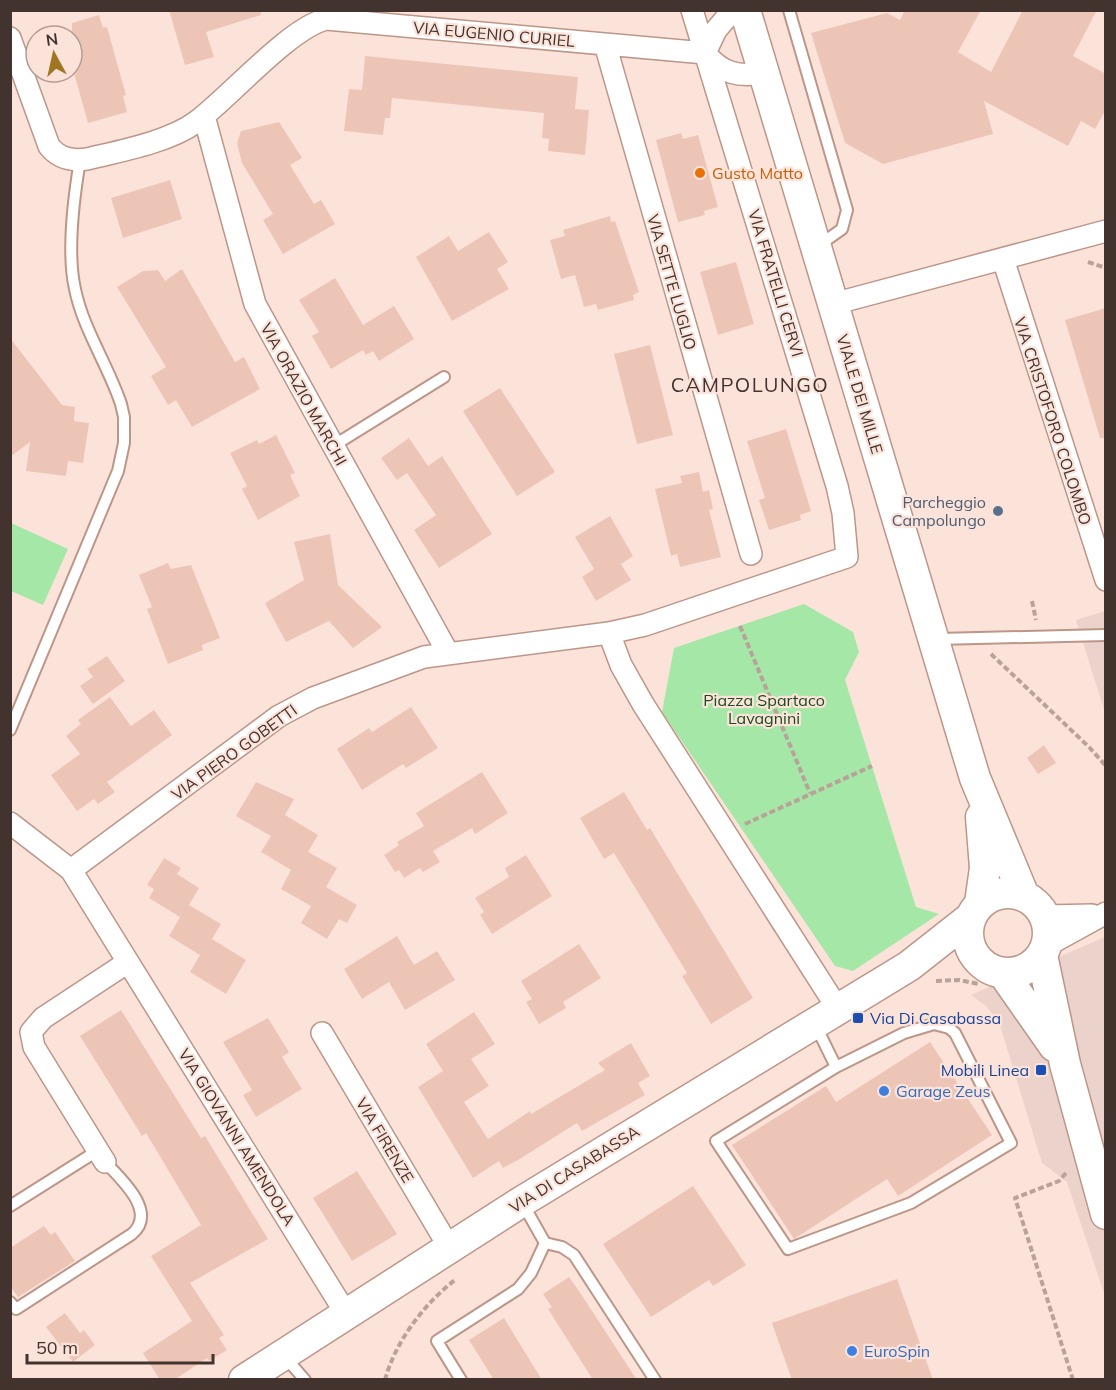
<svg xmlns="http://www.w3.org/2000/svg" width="1116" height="1390" font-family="Mulish,sans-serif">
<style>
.industrial{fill:#ebd2ca}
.green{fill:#a5e7a6}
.building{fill:#edc5b7}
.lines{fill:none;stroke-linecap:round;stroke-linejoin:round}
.lane-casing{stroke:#bc9688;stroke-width:14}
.street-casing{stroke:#bc9688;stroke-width:24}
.secondary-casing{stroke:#bc9688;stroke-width:33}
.path{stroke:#b8a29a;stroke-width:4;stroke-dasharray:6 3;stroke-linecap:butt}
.lane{stroke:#fff;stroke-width:10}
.street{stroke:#fff;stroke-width:21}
.secondary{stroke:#fff;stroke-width:30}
.food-dot{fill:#e8710a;stroke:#fce3da;stroke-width:2}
.service-dot{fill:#5c6f8a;stroke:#fce3da;stroke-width:2}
.transit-dot{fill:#1a4fb4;stroke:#fce3da;stroke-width:2}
.shop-dot{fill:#3f7fe0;stroke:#fce3da;stroke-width:2}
.labels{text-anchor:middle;stroke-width:4.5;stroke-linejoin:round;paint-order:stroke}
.street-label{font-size:16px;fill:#43332e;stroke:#fce3da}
.food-label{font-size:16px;fill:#c56008;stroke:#fce3da;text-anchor:start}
.service-label{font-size:16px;fill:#4e5e75;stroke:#fce3da;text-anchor:end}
.park-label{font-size:16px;fill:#184b1d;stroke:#fce3da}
.transit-label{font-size:16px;fill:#164399;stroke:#fce3da;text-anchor:start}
.shop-label{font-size:16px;fill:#366cbe;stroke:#fce3da;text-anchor:start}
.quarter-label{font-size:20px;letter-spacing:1.5px;fill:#43332e;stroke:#fce3da}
</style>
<rect width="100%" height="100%" fill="#fce3da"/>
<path class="industrial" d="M1105,611V713L1076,620Z
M1105,937V1296L1067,1182L1042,1163L999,1022L987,1007L971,995Z"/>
<path class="green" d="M11,523L68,549L43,605L11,591Z
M804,604L853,632L859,652L845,680L916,907L939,914L853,971L835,966L662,712L674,648Z"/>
<path class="building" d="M169,10H260L261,15L206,32L214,57L185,65Z
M905,10H981L958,52L991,72L1023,10H1097L1073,56L1106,74V109L1095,129L1081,121L1068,146L984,101L993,134L883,164L845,143L811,33L887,13L900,20Z
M99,15L103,28L107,27L126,95L123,96L127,112L88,123L72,66V23Z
M365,56L578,77L575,109L589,110L585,155L548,151L549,139L542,138L544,113L392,98L390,118H385L383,135L344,131L349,89L362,90Z
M279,122L302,158L290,165L314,204L321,200L335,224L283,254L263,220L273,214L242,163L237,143L241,131Z
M681,133L683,139L698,135L718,207L704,211L705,215L678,222L656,140Z
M170,180L182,219L123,238L111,198Z
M610,216L611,222L615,221L639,292L633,295L634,300L598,310L596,304L584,307L575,275L561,279L550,240L565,236L563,230Z
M489,232L508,262L497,269L509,289L452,321L416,257L449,236L458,251Z
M736,262L754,324L718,335L700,272Z
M182,269L235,362L244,357L260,389L192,427L176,400L168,405L151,376L166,367L117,287L143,271L158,270L165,281Z
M335,278L363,325L394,306L414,339L379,361L373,351L366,355L363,350L331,369L312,336L319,332L299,300Z
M1106,308V438H1100L1065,320Z
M10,338L62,405L75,407L74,421L89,423L83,463L68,461L66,476L26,471L30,442L10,457Z
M650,345L673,435L637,444L614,354Z
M500,388L555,472L517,496L463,411Z
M786,429L811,511L800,515L801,520L769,530L759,500L765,498L747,441Z
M276,435L295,473L290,475L300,496L258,520L242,489L247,486L230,453L257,440L259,444Z
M409,438L428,466L442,456L492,534L439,568L414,530L436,515L407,473L397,480L381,458Z
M699,472L703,492L709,490L713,509L709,510L721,557L680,567L677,554L671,556L655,489L682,483L680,476Z
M610,516L633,556L621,564L631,580L596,601L582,577L594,569L575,537Z
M330,534L338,585L382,627L353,648L329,621L286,642L265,603L304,580L294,542Z
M168,563L171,569L191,565L220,638L202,645L203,650L168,664L147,609L152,607L139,575Z
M107,656L125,681L93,704L80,686L93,677L87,669Z
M110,697L131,726L154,710L172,735L107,782L115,792L98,804L94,799L77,811L51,775L80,754L66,736L81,724L78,720Z
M411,707L438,748L406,768L403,764L362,790L337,749L369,728L372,732Z
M1044,745L1056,763L1038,774L1027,758Z
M482,772L508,813L475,834L472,828L433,851L440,862L423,872L420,868L404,878L399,870L395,872L384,855L399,845L397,842L424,826L416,813Z
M256,782L294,799L285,815L318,835L308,852L337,868L326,887L357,905L347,923L339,919L327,939L301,923L311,906L281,889L291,870L261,852L271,836L236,816Z
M624,792L647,830L650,828L753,998L711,1024L682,976L687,973L614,853L604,859L580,818Z
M526,855L552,896L492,934L480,915L484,912L475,898L509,877L505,868Z
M164,858L181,868L177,874L199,888L189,905L221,924L212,939L246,960L226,994L190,972L200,955L169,936L180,917L149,898L154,889L147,885Z
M397,936L414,965L437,951L455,980L405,1010L389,982L362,999L344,969Z
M579,944L601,978L563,1002L566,1008L539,1024L526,1002L532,999L521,981Z
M121,1010L201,1138L205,1136L268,1239L190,1283L224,1335L219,1338L227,1350L209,1361L207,1358L174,1380H160L143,1353L192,1321L151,1256L201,1225L146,1133L142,1136L80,1036Z
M474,1012L495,1044L471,1059L489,1086L464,1102L488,1139L530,1111L531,1114L605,1070L598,1063L631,1043L650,1076L638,1083L645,1095L582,1131L577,1123L518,1160L503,1168L499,1161L473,1178L418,1087L443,1071L426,1044Z
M268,1018L289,1052L282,1057L302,1089L256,1117L243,1095L252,1090L223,1042Z
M930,1042L992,1135L898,1196L887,1179L794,1239L732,1145L826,1086L836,1102Z
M357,1171L397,1234L352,1261L313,1198Z
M693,1186L746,1265L713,1286L709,1280L651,1317L603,1244Z
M44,1226L51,1235L55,1232L75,1261L18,1297L10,1286V1248Z
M569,1277L581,1294L637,1380H593L548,1309L552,1307L543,1294Z
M897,1279L933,1380H792L772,1323Z
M65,1313L80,1333L84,1330L95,1345L73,1362L46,1327Z
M504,1318L542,1380H494L469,1340Z"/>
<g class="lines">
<defs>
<path id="lane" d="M789,10L847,210L842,229L818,246
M333,446L444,377
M937,639L1106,635
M10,730L118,471L124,443V417L121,404C108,365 83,329 75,289C67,254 74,196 80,160
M815,1024L836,1067
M934,1024L949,1028L955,1033L1011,1143L911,1203L788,1249L716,1141L836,1067L904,1033Z
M523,1204L545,1243
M10,1206L97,1151
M545,1243L562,1247L574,1255L655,1380
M10,1302L16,1309L132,1234C158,1212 121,1179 105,1162
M285,1357L305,1380
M461,1380L437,1341L518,1289L531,1273L545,1243"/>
<path id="street" d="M10,38L49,146C59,159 72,161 87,159C120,151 169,142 196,122C230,97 288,29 326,19L705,53C722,74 739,77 763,73
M605,44L751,554
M705,53L716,30L733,10
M204,116L255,304L448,653
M1003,259L1106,580
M833,304L1106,231
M609,633L621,665L643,704L838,1009
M10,823L71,870L345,1312
M71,870L279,716L313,698L424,657L609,633L645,625L847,557L843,513L837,486L692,10
M1045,916L1092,915
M1046,946L1106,913
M322,1033L449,1247
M105,1162L34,1047L31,1032L43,1018L128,962"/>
<path id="secondary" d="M745,10L975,778L1024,896
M968 933a40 40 0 1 1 80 0a40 40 0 1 1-80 0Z
M980,903L985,868L981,817
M1042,955L1065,1064L1106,1214
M1003,973L1054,1046
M244,1380L521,1202L909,966L970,918"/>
</defs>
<use href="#lane" class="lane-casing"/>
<use href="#street" class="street-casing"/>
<use href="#secondary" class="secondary-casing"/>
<path class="path" d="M1088,262L1106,268
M1032,601L1036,620
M740,626L810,793
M991,654L1089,747L1106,766
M745,824L872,766
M936,981L959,980L979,984
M1066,1173L1059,1181L1015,1198L1073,1380
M385,1380C395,1342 424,1304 455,1280"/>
<use href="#lane" class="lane"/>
<use href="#street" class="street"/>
<use href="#secondary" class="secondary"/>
</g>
<circle class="food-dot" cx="700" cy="173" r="6"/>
<circle class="service-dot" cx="998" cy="511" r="6"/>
<g class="transit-dot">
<rect x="852" y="1012" width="12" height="12" rx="3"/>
<rect x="1035" y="1064" width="12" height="12" rx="3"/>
</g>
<g class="shop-dot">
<circle cx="884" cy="1091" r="6"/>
<circle cx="852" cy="1351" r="6"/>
</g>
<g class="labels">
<g class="street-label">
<text transform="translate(494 34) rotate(5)" y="6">VIA EUGENIO CURIEL</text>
<text transform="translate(672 282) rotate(74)" y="6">VIA SETTE LUGLIO</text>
<text transform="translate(776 283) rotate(73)" y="6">VIA FRATELLI CERVI</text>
<text transform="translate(304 394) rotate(61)" y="6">VIA ORAZIO MARCHI</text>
<text transform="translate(860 394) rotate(73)" y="6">VIALE DEI MILLE</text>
<text transform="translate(1053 421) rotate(72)" y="6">VIA CRISTOFORO COLOMBO</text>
<text transform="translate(234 752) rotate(-36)" y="6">VIA PIERO GOBETTI</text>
<text transform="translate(237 1137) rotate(58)" y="6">VIA GIOVANNI AMENDOLA</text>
<text transform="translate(385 1140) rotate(59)" y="6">VIA FIRENZE</text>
<text transform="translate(574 1169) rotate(-32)" y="6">VIA DI CASABASSA</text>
</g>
<g class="food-label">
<text x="712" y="179">Gusto Matto</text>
</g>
<g class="service-label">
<text x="986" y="508">Parcheggio<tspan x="986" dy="18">Campolungo</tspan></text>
</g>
<g class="park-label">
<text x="764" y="706">Piazza Spartaco<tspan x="764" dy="18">Lavagnini</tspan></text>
</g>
<g class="transit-label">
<text x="870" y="1024">Via Di Casabassa</text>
<text x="1029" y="1076" text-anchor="end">Mobili Linea</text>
</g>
<g class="shop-label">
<text x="896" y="1097">Garage Zeus</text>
<text x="864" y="1357">EuroSpin</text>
</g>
<g class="quarter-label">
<text x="750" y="392">CAMPOLUNGO</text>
</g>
</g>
<rect width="1116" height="1390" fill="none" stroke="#43332e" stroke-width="24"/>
<g transform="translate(54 54) rotate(352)"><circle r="28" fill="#fce3da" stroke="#b29d95" stroke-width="1.5"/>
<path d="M0-4.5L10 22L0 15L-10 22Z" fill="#9e7624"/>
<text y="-9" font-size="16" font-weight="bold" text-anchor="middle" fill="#43332e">N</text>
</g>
<path d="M27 1354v9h186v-9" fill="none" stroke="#43332e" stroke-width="3"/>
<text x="36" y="1354" font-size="18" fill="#43332e" stroke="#fce3da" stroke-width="4.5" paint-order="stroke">50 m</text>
</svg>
